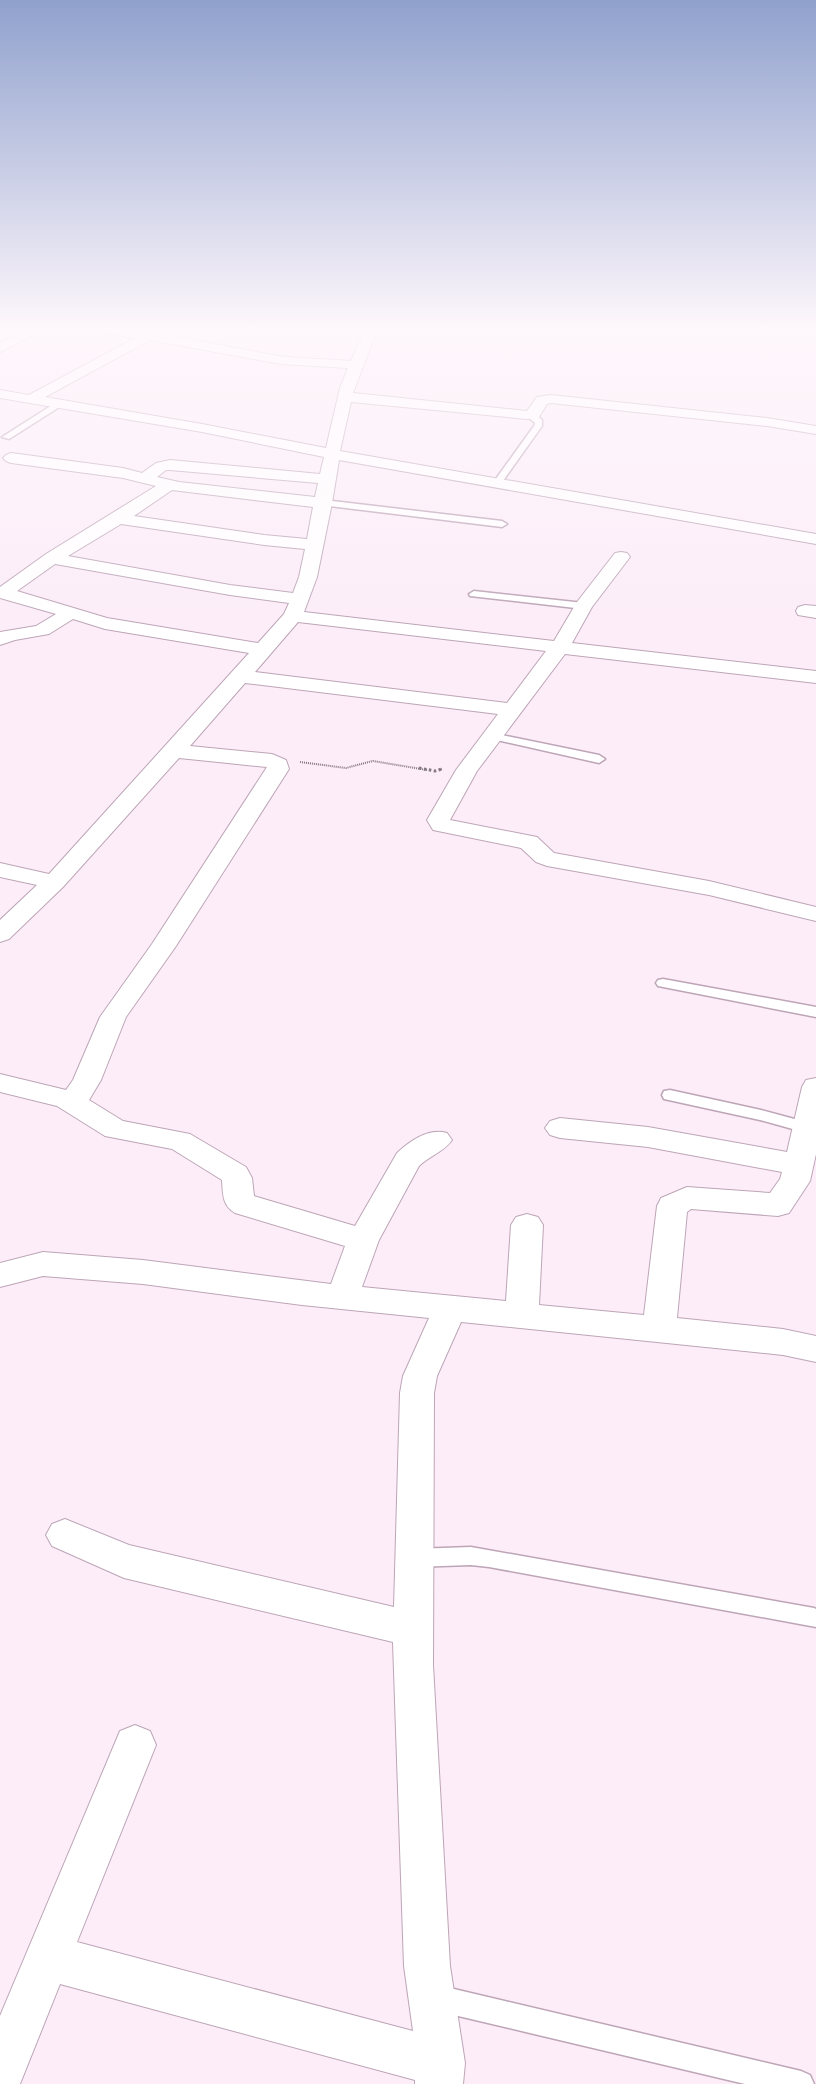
<svg xmlns="http://www.w3.org/2000/svg" width="816" height="2084" font-family="Lato,sans-serif">
<style>
.lines{fill:none;stroke-linecap:round;stroke-linejoin:round}
.service-casing{stroke:#bda5b7;stroke-width:3}
.minor-casing{stroke:#bda5b7;stroke-width:2}
.path-far1{stroke:#847881;stroke-width:2;stroke-dasharray:1 1;stroke-linecap:butt}
.path{stroke:#847881;stroke-width:3;stroke-dasharray:2.5 2.5;stroke-linecap:butt}
.service{fill:#fff;fill-rule:evenodd}
.minor{fill:#fff;fill-rule:evenodd}
</style>
<rect width="100%" height="100%" fill="#fcedf8"/>
<g class="lines">
<defs>
<path id="service" d="M57,402L64,404L9,439L2,437Z
M528,413H534L542,420V426L500,485H494L493,483L534,426L535,423L528,417Z
M324,500L502,521L507,524L502,527L321,505L320,503Z
M474,591L584,603L589,606L584,609L470,596L469,594Z
M492,733L599,755L605,759L599,763L488,738L486,736Z
M663,979L816,1007V1017L658,986L656,983L658,980Z
M670,1090L761,1110L813,1124L815,1128L813,1132L807,1133L760,1120L664,1099L662,1095L664,1091Z
M471,1547L814,1608L816,1609V1627L489,1567L471,1565L414,1567L407,1564L404,1558L407,1552L414,1549Z
M437,1985L801,2071L810,2075L814,2084H745L437,2011L428,2007L424,1998L428,1989Z"/>
<path id="minor" d="M32,327H49L0,352V343Z
M83,327C149,327 214,345 279,356C303,359 328,359 351,361L366,327H378L353,393L527,411L537,397L551,395L767,418L816,426V434L767,426L551,403L547,404L539,417L527,419L351,402L340,451L816,534V544L339,460L332,503L317,577L304,612L554,641L577,602L615,553L621,552L627,553L630,557L592,607L572,643L816,671V683L565,654L477,771L450,820L537,837L554,853L709,881L816,907V921L709,895L547,866L536,862L521,848L433,830L427,820L456,770L498,714L245,683L190,746L272,754L286,760L289,769L176,946L126,1017L101,1080L89,1100L123,1121L190,1134L246,1167L252,1178L254,1196L257,1197L355,1226L397,1153C411,1140 429,1128 447,1133L452,1140C444,1152 429,1156 419,1166L379,1240L362,1287L506,1301L511,1225L516,1217L527,1214L538,1217L543,1225L539,1305L644,1315L657,1206L661,1198L687,1187L770,1193L780,1179L782,1172L648,1147L560,1138L550,1135L545,1128L550,1121L560,1118L648,1127L787,1152L802,1087L806,1080L816,1078V1154L810,1181L789,1213L778,1216L691,1209L687,1212L677,1318L783,1329L816,1336V1362L783,1355L461,1322L437,1376L434,1393L433,1665L450,1966L465,2063L463,2084H415V2080L60,1984L20,2084H0V2016L120,1731L135,1725L150,1731L156,1745L77,1942L413,2031L404,1966L393,1642L124,1578L52,1546L46,1535L52,1524L65,1519L129,1545L394,1607L400,1393L403,1376L429,1318L302,1305L143,1284L43,1276L0,1287V1263L43,1252L143,1260L331,1284L345,1246L235,1213C222,1205 223,1194 222,1180L172,1149L105,1136L57,1106L0,1092V1074L66,1090L73,1080L100,1017L152,944L267,767L179,758L63,887L9,939L0,942V920L37,885L0,877V863L49,874L249,653L105,629L73,619L49,634L15,640L0,645V632L36,626L56,614L0,598V587L46,554L156,486L123,478L11,463L6,461L3,458L6,455L11,453L123,468L142,473L156,463L170,460L320,474L324,457L202,432L0,398V390L29,395L135,338L89,331ZM150,340L281,364L348,368L340,388L326,448L202,424L45,397ZM166,470H170L318,483L315,497L179,482L157,477ZM172,490L313,507L307,539L264,535L134,516ZM121,524L264,545L305,549L299,577L293,593L230,585L68,556ZM55,564L230,595L289,603L284,614L258,643L107,618L17,591ZM298,622L546,651L507,703L255,672Z
M805,605L816,606V618L798,615L796,611L798,607Z"/>
</defs>
<use href="#service" class="service-casing"/>
<use href="#minor" class="minor-casing"/>
<path class="path-far1" d="M300,762L346,768L373,761L427,770
M439,770L442,769"/>
<path class="path" d="M419,768L435,771L442,769"/>
<use href="#service" class="service"/>
<use href="#minor" class="minor"/>
</g>
<linearGradient id="sky" x2="0" y2="1"><stop stop-color="#90a1cd"/><stop offset="0.53" stop-color="#fef7fc"/><stop offset="1" stop-color="#fef7fc" stop-opacity="0"/></linearGradient>
<rect width="816" height="619" fill="url(#sky)"/>
</svg>
